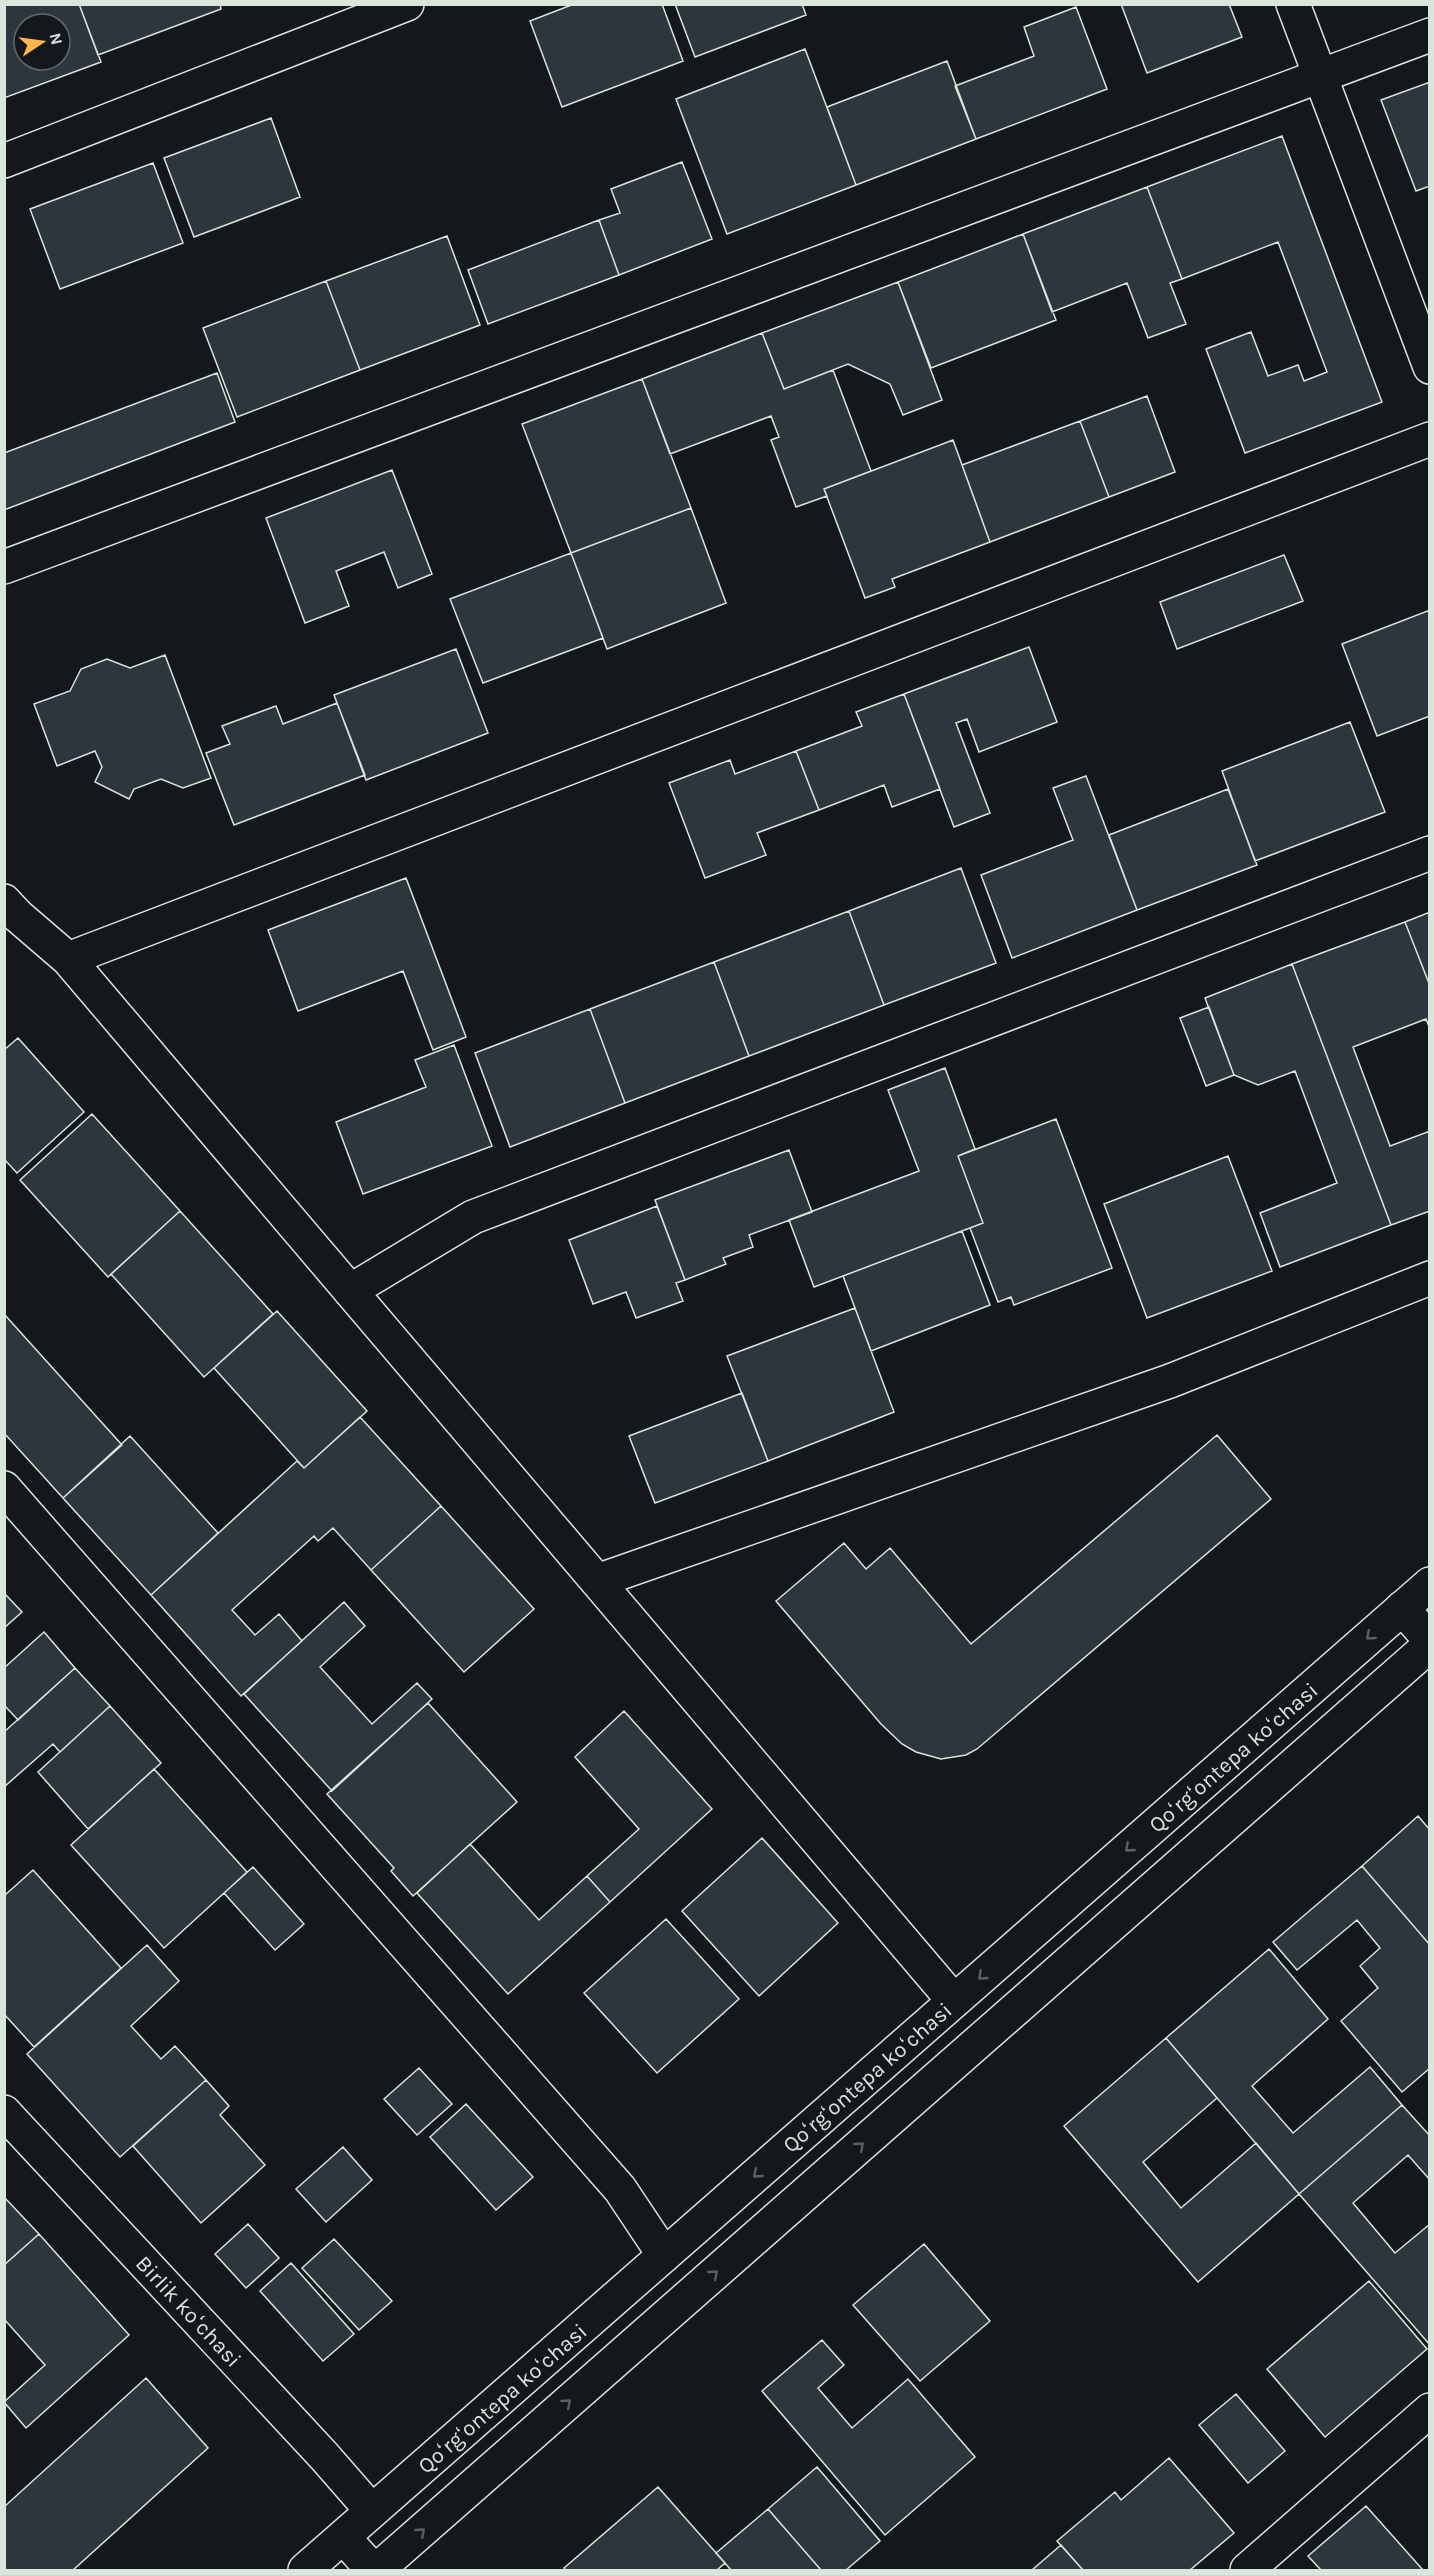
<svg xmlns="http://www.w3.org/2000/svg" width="1434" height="2575" font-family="Karla,sans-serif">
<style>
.building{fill:#2c363c;stroke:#d8e6dc;stroke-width:1.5;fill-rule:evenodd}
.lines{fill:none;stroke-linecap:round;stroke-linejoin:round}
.minor-casing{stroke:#d8e6dc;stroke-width:36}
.major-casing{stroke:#d8e6dc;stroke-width:36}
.minor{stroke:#14181c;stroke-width:33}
.major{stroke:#14181c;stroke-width:33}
.oneway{stroke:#59605f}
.labels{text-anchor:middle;stroke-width:4.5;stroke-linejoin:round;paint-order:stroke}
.street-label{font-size:22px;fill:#d8e6dc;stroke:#14181c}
</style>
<rect width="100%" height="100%" fill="#14181c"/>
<path class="building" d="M4,4H79L101,62L4,98ZM24,24H60V60H24Z
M79,4H220L221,9L98,55Z
M574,4H662L683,61L562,107L530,21Z
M675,4H802L806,15L695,57Z
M1121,4H1229L1242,37L1147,73Z
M1076,7L1107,89L976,139L955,86L1034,56L1024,27Z
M805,49L856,185L727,234L676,99Z
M947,61L976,139L856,185L827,107Z
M1430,82V186L1416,191L1381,100Z
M271,118L300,197L194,237L164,158Z
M1282,136L1382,402L1245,453L1206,349L1251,332L1268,376L1298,365L1304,381L1327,372L1278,242L1182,279L1147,187Z
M682,162L712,239L619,275L599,220L620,213L611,189Z
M153,163L183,243L60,289L30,209Z
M1147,187L1182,279L1170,283L1186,324L1148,338L1127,283L1052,312L1023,234Z
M599,220L619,275L488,324L468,270Z
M1023,234L1056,320L931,368L898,282Z
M447,236L480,325L360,370L326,281Z
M326,281L360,370L237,417L203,328Z
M898,282L942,400L903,415L890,384L848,364L784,389L762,333Z
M762,333L784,389L833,370L871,471L824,489L827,496L796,507L771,440L779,437L771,416L670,454L642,379Z
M217,373L235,422L4,510V453Z
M642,379L691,508L571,553L522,424Z
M1147,396L1175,472L1109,497L1080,421Z
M1080,421L1109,497L990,542L962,465Z
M953,440L990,542L892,579L895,587L865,598L824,489Z
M392,470L432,574L398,588L384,552L336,571L349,606L305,623L266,518Z
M691,508L726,603L607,649L571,553Z
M571,553L603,638L483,683L450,599Z
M1284,555L1303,601L1177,649L1160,602Z
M1430,610V716L1377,736L1342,644Z
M1029,647L1057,722L979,752L967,719L956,723L990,813L954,827L904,694Z
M456,649L488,733L366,780L334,695Z
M165,655L211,778L183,788L161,779L134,789L129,799L95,782L102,767L95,751L57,766L34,704L70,691L81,669L107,659L130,668Z
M904,694L940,789L892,807L884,785L819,810L796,751L862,726L856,712Z
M337,703L365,775L234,825L206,753L230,744L222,726L276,706L283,724Z
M1350,722L1385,812L1255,861L1222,771Z
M796,751L819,810L757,833L766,855L705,878L669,783L730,760L735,774Z
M1086,776L1137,910L1012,958L981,875L1073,840L1053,788Z
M1228,789L1257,865L1137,910L1109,835Z
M961,868L996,963L884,1005L849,911Z
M406,878L466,1037L433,1050L403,971L298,1011L268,930Z
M849,911L884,1005L749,1056L714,962Z
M1430,912V986L1405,922Z
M1405,922L1430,986V1029L1426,1019L1353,1047L1390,1146L1430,1131V1211L1391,1225L1292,964Z
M714,962L749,1056L625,1103L590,1009Z
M1292,964L1391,1225L1280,1267L1260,1213L1337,1183L1295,1071L1258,1085L1234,1075L1205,998Z
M1209,1007L1234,1075L1206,1086L1180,1018Z
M590,1009L625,1103L510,1147L475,1053Z
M18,1038L84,1112L17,1173L4,1159V1050Z
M454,1045L492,1146L363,1194L336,1122L426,1087L415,1060Z
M945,1068L975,1149L958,1156L983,1223L814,1287L789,1220L919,1171L888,1090Z
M92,1114L180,1211L108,1277L20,1180Z
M1056,1119L1112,1268L1014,1305L1011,1297L998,1302L970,1228L983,1223L958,1156Z
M789,1150L812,1212L749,1235L753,1247L723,1258L726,1264L685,1280L655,1200Z
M1228,1156L1272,1271L1147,1318L1104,1204Z
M657,1206L685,1280L676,1283L683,1301L636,1318L626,1292L593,1304L569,1240Z
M180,1211L273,1314L204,1377L111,1274Z
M962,1231L990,1305L871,1351L843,1276Z
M855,1308L894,1412L768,1461L727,1356Z
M277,1311L367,1411L304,1468L214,1368Z
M4,1314L122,1445L63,1498L4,1433Z
M742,1393L768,1461L655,1503L629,1436Z
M360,1417L441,1506L371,1570L333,1528L318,1541L314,1536L232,1610L255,1635L279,1614L302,1641L241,1696L151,1595L297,1461L304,1468Z
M1217,1435L1271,1499L977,1749L966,1755L941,1759L916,1752L902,1744L881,1724L776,1601L844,1543L866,1569L890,1548L971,1644Z
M130,1436L218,1533L151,1595L63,1498Z
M441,1506L534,1609L464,1672L371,1570Z
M4,1593L22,1612L4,1628Z
M344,1602L365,1626L320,1667L372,1724L417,1683L432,1699L332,1791L244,1694Z
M44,1632L75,1668L18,1720L4,1705V1668Z
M75,1668L110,1706L60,1752L53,1744L4,1787V1732Z
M428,1703L517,1802L413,1896L391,1871L394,1868L327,1794Z
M110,1706L161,1763L88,1829L38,1772Z
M624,1711L712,1809L610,1902L587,1876L639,1829L575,1757Z
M154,1769L247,1872L164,1948L71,1845Z
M1418,1816L1430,1830V1945L1362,1866Z
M762,1838L838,1923L759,1996L682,1911Z
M470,1844L539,1920L587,1876L610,1902L508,1994L417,1893Z
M1362,1866L1430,1945V2068L1402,2092L1341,2021L1378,1988L1360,1966L1380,1948L1357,1920L1297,1970L1273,1942Z
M253,1867L304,1924L275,1950L224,1893Z
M33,1870L121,1968L34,2047L4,2014V1896Z
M666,1919L739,1999L657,2073L584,1993Z
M147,1945L179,1981L131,2026L161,2059L175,2046L206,2080L120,2157L27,2054Z
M1269,1949L1328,2019L1252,2086L1293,2133L1370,2067L1402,2105L1299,2194L1166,2038Z
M1166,2038L1217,2098L1143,2162L1181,2208L1256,2143L1299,2194L1198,2282L1064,2126Z
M419,2068L452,2104L417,2135L384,2099Z
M206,2080L229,2106L220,2115L265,2165L201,2223L133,2146Z
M466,2104L533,2177L496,2210L430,2137Z
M1402,2105L1430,2136V2180L1408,2155L1353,2203L1395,2253L1430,2224V2345L1299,2194Z
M343,2147L372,2180L326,2222L296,2189Z
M4,2197L39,2234L4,2265Z
M248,2224L279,2258L246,2288L215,2254Z
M39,2234L129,2335L26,2428L4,2402L45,2365L4,2319V2265Z
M334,2239L392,2301L359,2330L302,2268Z
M924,2244L990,2321L920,2381L853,2305Z
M291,2263L354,2334L323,2361L260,2291Z
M1369,2281L1427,2349L1325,2437L1267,2369Z
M822,2340L844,2365L818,2388L852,2428L908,2379L975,2457L885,2535L762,2391Z
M146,2378L208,2448L73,2570H4V2507Z
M1236,2394L1285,2451L1248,2483L1199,2425Z
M1169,2458L1234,2533L1190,2570H1083L1057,2541L1115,2492L1121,2500Z
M817,2467L880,2541L846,2570H821L768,2509Z
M658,2487L725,2563L717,2570H566L564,2568Z
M1366,2506L1423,2570H1321L1308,2556Z
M768,2509L821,2570H731L716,2553Z
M1061,2545L1083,2570H1032Z"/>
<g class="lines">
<defs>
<path id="minor" d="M1293,4L1430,367
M4,161L407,4
M4,567L1430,35
M4,901L18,916L68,959L954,2001
M68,959L1430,439
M350,1291L473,1217L1430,853
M4,1488L620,2189L664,2255
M597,1581L1170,1381L1430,1278
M1402,1608L1430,1640
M4,2112L324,2456L372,2511
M343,2537L373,2570
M1247,2570L1430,2410"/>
<path id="major" d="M305,2570L1430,1584
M377,2570L1430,1645"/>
</defs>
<use href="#minor" class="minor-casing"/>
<use href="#major" class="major-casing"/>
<use href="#minor" class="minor"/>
<use href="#major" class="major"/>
</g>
<defs><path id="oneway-chevron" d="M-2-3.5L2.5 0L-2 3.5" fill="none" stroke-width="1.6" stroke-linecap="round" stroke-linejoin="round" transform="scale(1.5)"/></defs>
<g class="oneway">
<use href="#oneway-chevron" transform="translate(1370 1636) rotate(139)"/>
<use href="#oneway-chevron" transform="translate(1129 1848) rotate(139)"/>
<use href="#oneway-chevron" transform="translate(982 1976) rotate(139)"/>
<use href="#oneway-chevron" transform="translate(860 2146) rotate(-41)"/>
<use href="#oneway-chevron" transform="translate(757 2174) rotate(139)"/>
<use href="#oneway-chevron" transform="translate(714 2274) rotate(-41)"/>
<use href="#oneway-chevron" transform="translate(567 2403) rotate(-41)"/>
<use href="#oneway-chevron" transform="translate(421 2532) rotate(-41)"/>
</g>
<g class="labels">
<g class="street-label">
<text transform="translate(1233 1757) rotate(-41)" y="8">Qoʻrgʻontepa koʻchasi</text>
<text transform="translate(867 2077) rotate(-41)" y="8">Qoʻrgʻontepa koʻchasi</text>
<text transform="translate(189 2311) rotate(47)" y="8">Birlik koʻchasi</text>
<text transform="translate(502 2398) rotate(-41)" y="8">Qoʻrgʻontepa koʻchasi</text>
</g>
</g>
<rect width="1434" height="2575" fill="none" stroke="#d8e6dc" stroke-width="12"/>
<g transform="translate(42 42) rotate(77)"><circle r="28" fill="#14181c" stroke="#626a69" stroke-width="1.5"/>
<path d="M0-4.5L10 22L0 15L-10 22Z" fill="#ffb74d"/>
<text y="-9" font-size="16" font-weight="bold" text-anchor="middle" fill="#d8e6dc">N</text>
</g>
</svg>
